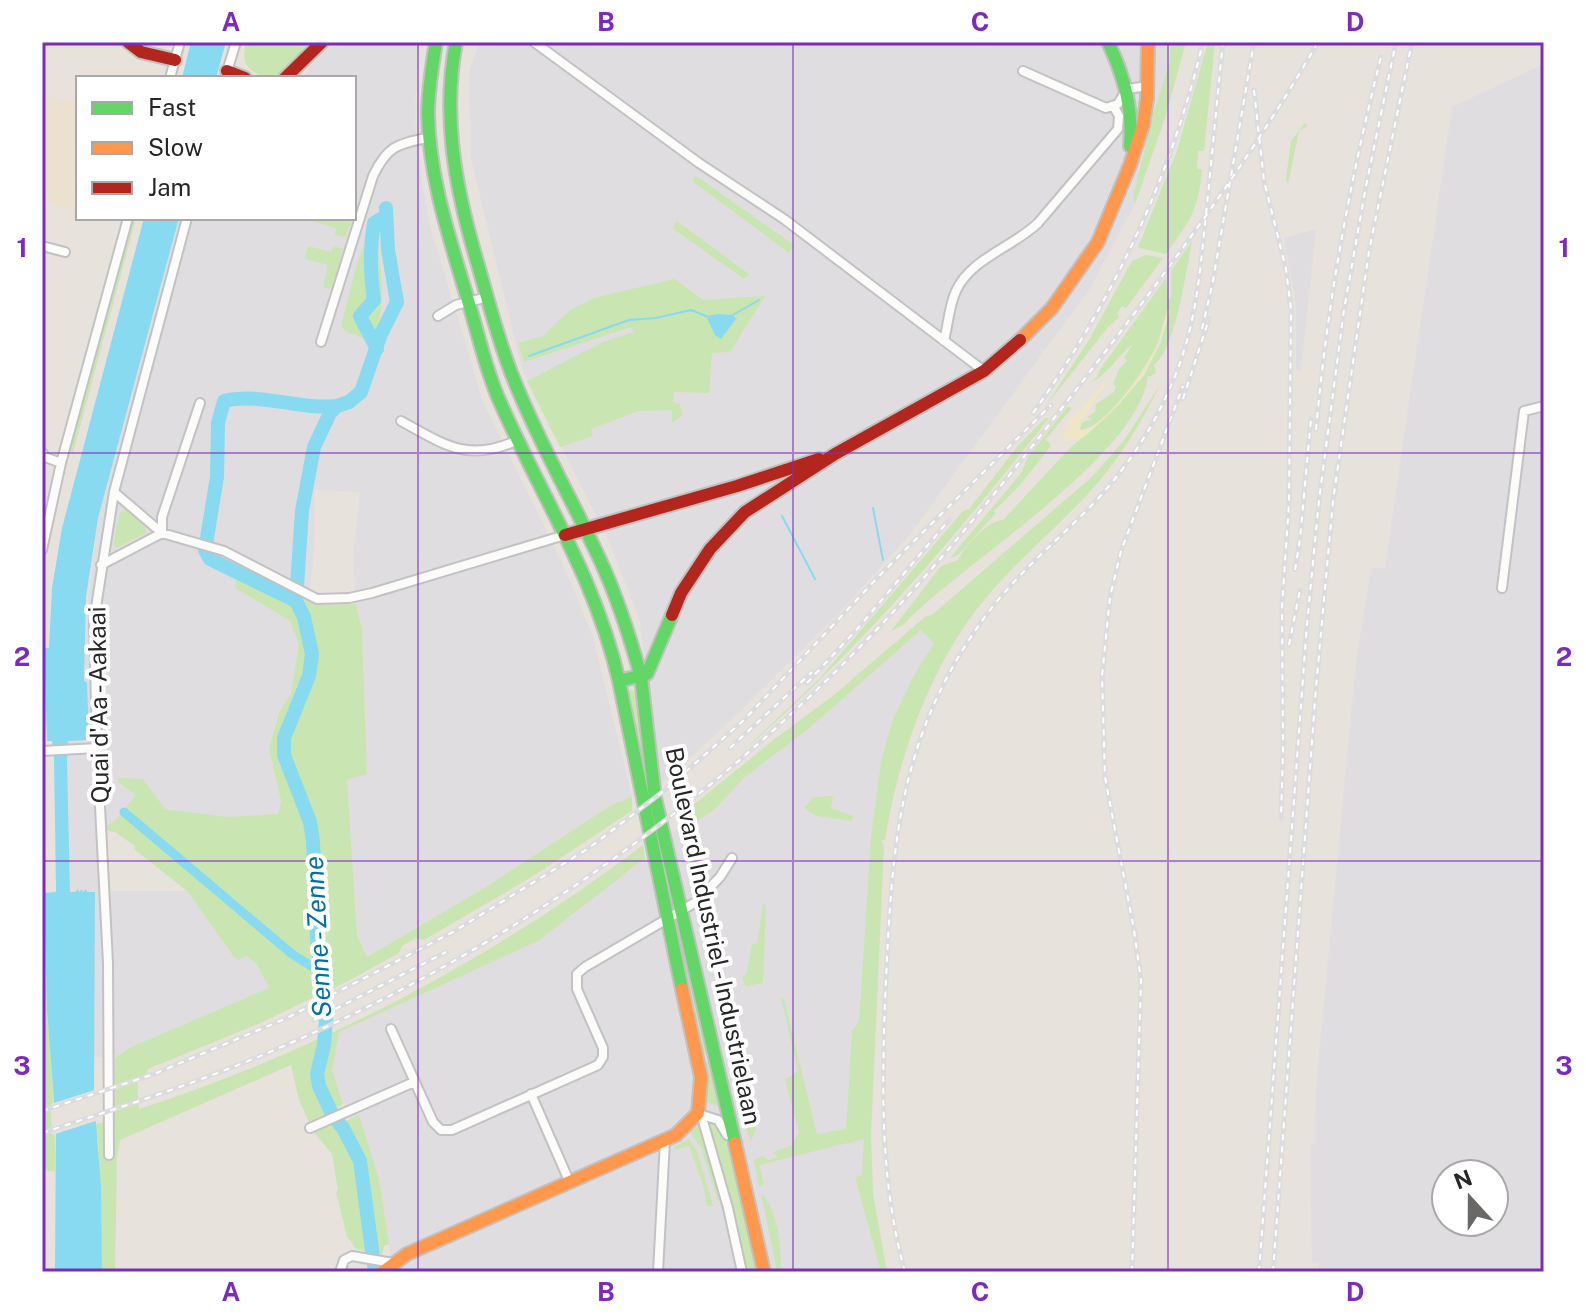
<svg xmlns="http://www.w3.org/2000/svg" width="1586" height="1314" font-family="'Public Sans',sans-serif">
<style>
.industrial{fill:#e0dde0;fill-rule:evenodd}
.education{fill:#ece0cf}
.green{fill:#c9e5b1}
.sand{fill:#efe5c7}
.water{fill:#88daf0}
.pier{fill:#e7e2dc}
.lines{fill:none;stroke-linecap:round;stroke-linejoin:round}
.stream{stroke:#88daf0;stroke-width:2}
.canal{stroke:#88daf0;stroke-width:9}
.river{stroke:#88daf0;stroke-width:14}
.street-casing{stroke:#c3c2c2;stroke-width:12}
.fast-casing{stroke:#c3c1bf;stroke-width:16}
.slow-casing{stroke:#c3c1bf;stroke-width:16}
.jam-casing{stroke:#c3c1bf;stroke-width:16}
.street{stroke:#fbfbfa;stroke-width:8}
.fast{stroke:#63d668;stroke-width:12}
.slow{stroke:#ff974d;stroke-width:12}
.jam{stroke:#b3261e;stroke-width:12}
.rail-casing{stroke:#dcdcde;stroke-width:5}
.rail{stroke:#fff;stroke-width:2;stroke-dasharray:6;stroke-linecap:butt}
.grid{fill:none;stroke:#7b2cbf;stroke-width:2;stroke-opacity:0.55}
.labels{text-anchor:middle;stroke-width:8;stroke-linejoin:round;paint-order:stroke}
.street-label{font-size:24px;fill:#272727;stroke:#fff}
.water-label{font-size:26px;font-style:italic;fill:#0171a1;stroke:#fff}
.neatline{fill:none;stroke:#7b2cbf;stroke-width:3}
.grid-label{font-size:26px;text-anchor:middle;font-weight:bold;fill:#7b2cbf}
</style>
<rect width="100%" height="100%" fill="#e7e2dc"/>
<path class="industrial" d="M331,42H420L421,45L415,104L416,145L429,222L483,402L567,573L593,637L632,797L613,804L486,887L367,957L357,936L347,780L367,773L362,630L356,604L353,557L360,492L315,490L314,554L308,601L271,580L299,644L291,695L278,712L269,749L281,801L278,815L228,817L164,809L143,779L118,782L136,795L113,823L106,824L109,891H187L234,957L247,956L256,965L270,988L129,1048L115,1058L94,1057L95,892H87L86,889L83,892L81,889L79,892L77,889L75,892H70L67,758L68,740H86L84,630L98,518L179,218H354V78H304L308,69Z
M479,42H1170V61L1153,110L1133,196L1135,204L1091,287L908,537L838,614L725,726L661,784L640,621L608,539L522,369L471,159L469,73Z
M1544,64V1272H1319V1264L1312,1263L1310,1144H1314L1317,1077L1356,662L1371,568H1385L1452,107ZM1446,1174H1494V1222H1446Z
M1316,229L1301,371H1296V303L1284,238Z
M922,630L934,643L914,675L893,719L881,761L871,837L859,1021L852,1031L846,1129L865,1139L862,1175L855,1177L881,1272H393L379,1179L358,1116L350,1119L333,1078V1055L339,1032L390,1007L630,871L677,829L682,831L714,810L745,777Z"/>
<path class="education" d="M42,94L78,104V211L42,201Z"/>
<path class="green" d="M246,42H307C302,56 285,73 270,78C249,73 240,64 246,42Z
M1170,42H1186L1165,118L1135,204L1133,196L1154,110L1170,61Z
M1208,42H1215L1204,151H1198L1197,168L1202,170C1198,212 1190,220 1166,254L1140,248L1138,247L1177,151Z
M1305,123L1307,126L1299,131L1288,184L1286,179L1291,141Z
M696,176L794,245L789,253L692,181Z
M316,218H353L345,237L335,235L336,228L314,222Z
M131,220L135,222L73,453L68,451Z
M677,221L749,274L744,279L672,228Z
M370,229L376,231C379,255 391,324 368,340L346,332L341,326L358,260Z
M1192,241C1186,270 1176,348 1154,365L1156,373L1148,377C1136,459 961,563 903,625L891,631L941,566L958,560C964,546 989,520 1003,520L1070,448L1107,416L1144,376L1161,342L1169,312C1163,320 1161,336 1156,347C1146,368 1105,430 1080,430L1081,423L1092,419L1087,417L1095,412L1096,404L1114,392L1116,386L1113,384L1119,369L1127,361L1124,358L1132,345C1118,355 1108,375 1090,383L1098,376L1099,371L1166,278L1168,299L1171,298V271Z
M308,246L331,252L334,246L343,249L332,289L323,287L328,265L305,259Z
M1146,255L1163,258L1126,308L1122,306L1117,313L1119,317L1108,327L1045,407L1089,340L1132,261Z
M675,279L703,300L765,296L730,352L712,353L709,393L674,392L673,402L680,404L682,416L672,423V410L638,411L591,429L593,436L560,447L527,381L603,342L634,332L631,327L524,362L518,343L543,336L570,310L597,297Z
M1160,385C1140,425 1117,463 1086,496C1051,533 1012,565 980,605C930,667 897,761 885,840H881L884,846L871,1135L873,1194L887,1272H881L855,1177L862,1175L864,1139L759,1165L764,1184L759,1187L754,1160L762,1156L768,1160L778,1157L773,1152L791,1146L799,1132L785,1080L798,1071L781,997L784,999L817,1134L846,1129L852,1031L859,1021L871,837L881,761L893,719L914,675L934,643L921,630L808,729L745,777L714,810L686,828L694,821L696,815L681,824L676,819L776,738L834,695L925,617L933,614L1093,476L1125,439Z
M1068,406L1072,408L1045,440L1049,442L1050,447L1019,486L994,511L995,514L958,555L950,558L1022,472L1027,458Z
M1045,418H1049C954,539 859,650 743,751L820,678L963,511L969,509L1017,447Z
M127,509L145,526L146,533L116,548L113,545L120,512Z
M238,565L271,580L308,601L320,605L356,604L362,630L367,774L347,780L357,936L367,957L486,887L613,804L632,797V811L530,878L424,940L416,938L402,946L399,953L352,979L258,1024L148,1069L146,1074L137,1078L139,1109C319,1051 492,959 643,845L645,858L538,941L339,1032L332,1070L343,1104L335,1109L344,1122L359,1115L379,1179L389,1244L384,1246L382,1255L356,1249L347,1236L336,1192L338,1190L332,1154L313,1131L299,1100L291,1065L120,1140L117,1156L115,1272H102L98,1139L95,1136V1124L115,1121V1058L129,1048L269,988L257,965L247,956L239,960L234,957L187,891L134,849L135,846L115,832L106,830V824L113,823L136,795L118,782V778L143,779L165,809L228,817L278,814L281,801L269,749L279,712L291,694L299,644L289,620L235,588Z
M630,690L635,691L674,899L672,901L669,900L627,692Z
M830,796H833L831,808L853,816L852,821L816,816L804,808L814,797Z
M42,893H44C47,932 45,971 48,1010C51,1064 56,1117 55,1171H42Z
M763,904L766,905L763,983L746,986L742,978L747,972L752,944L757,943Z
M681,926L710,1051L704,1055L700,1053L674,931Z
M709,1061L713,1063L724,1108L705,1102V1063Z
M741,1103L751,1111L756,1131L750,1142Z
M706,1122L721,1128L724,1133L759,1272H746L733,1205L715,1158Z
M700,1125L722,1200L718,1201L701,1148L690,1132Z
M689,1139L697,1151L713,1206H707L703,1185L689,1146L674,1150V1147Z
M761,1194C777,1205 781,1248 781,1267L777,1271Z"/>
<path class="sand" d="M1167,310H1170C1155,368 1133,393 1090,432L1081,439L1065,441L1062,435L1068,428L1069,418L1081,409L1106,380L1109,379C1101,396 1083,412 1080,430C1105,430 1150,363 1159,341C1162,331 1164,320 1167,310Z"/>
<path class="water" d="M191,42H226L216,78H182Z
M144,218H179L98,518L86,597L84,680L87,683L89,737L86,740L68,741L67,759L70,892H75L78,889L79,892L82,889L83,892L86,889L87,892H95L94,1098L101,1188L102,1272H55L56,1126L47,1008L44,893L56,892V886L54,759L52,741H47L44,648H49L52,588L62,528Z
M719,314L733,315L736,319L721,339L715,335L706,316Z"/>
<path class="pier" d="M98,1089L99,1120L52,1135L51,1104Z"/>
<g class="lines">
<path class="stream" d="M733,315L759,300
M529,356L629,320L656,318L691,310L706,316
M873,508L883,560
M782,516L815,579"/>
<path class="canal" d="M124,812L292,954L319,971"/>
<path class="river" d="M377,349L360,316L374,300C370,273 369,250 374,223L386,216
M296,601L210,559L205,550L217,477L218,423L224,401C259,392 299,410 337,406
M375,1272L360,1161L343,1128L333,1116L319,1086L317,1074L324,1045L326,1020L317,939L313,841L310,822L284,755V738L309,676L312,654L304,617L296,601L302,511L314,447L330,413L337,406L349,402L361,392L381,334L397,302L388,250L386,208"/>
<defs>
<path id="street" d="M534,42L699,163L784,219L984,371
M1023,71L1106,108L1118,104L1127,89L1148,86
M170,78L180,42
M225,78L236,42
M42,246L65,252
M438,316L456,305L488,297
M944,341C948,325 949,306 956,291C970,259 1013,247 1038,223L1118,129L1119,116L1114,107
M321,342L373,176C387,147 396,144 427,138
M401,421C445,445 468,463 518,440
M42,452L45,457L61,463
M114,492L162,533L224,551L317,599L349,598L372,593L565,535
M162,533V517L200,403
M42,550L61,463L128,218
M101,565L162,533
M1502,588L1524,411L1544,406
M42,751L97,748
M391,1029L433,1122L441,1130H452L598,1065L603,1057V1048L577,989V974L585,967L696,902L720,877L732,858
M531,1094L570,1183
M698,1113L703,1121L728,1208L742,1272
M699,1114L718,1120L727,1135
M310,1128L414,1082
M109,1155L108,963L97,748L94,620L114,492L187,218
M340,1272L344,1260L352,1256L393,1263
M658,1272L665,1141"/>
<path id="fast" d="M436,42C432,66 428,90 428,114C429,180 451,242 469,304C479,337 486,371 500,402C542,498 595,576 619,681L647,674L672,615
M456,42C442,116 455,186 476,258C488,299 498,341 514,380C539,443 573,501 601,562C618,599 630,637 641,677
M1108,42C1124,76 1133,108 1130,146
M641,677L655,798L735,1143
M619,681L682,989"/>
<path id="slow" d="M1020,340L1052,308L1098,242L1130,165L1143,125L1147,99L1148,42
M735,1143L764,1272
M383,1272L407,1254L676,1135L698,1113L701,1077L682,989"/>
<path id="jam" d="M128,42L141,52L175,60
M227,71L245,78
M285,78L322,42
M565,535L737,486L819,459
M672,615L681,593L710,549L745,512L835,454L984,371L1020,340"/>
</defs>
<use href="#street" class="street-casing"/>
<use href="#fast" class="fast-casing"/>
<use href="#slow" class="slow-casing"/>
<use href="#jam" class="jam-casing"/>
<use href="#street" class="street"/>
<use href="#fast" class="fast"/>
<use href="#slow" class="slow"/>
<use href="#jam" class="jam"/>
<defs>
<path id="rail" d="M1254,90L1264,181L1286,269L1291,310L1289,503L1282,607L1283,751L1281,818
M1202,329L1213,281L1254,42
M1183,399L1209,319
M1033,413C1113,301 1171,177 1203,42
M1316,430C1327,304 1350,180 1381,57
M1295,570L1300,539L1311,419
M1289,645L1300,590
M807,683L859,627L949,520
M730,748L812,672
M314,1020L446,952
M42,1111L154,1074L287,1018L453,932L589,848L665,790L744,720L882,573L1051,405
M42,1133C124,1106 207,1080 286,1045C490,956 676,829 834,673C923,586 1000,488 1076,390C1162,278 1248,164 1318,42
M905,1272C880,1182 882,1093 885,1001C892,850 895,736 990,610C1020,571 1058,540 1092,505C1126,469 1153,429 1172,383C1196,329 1200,272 1206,214C1212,157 1217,99 1223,42
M1132,1272L1141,980L1134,930L1105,777L1102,676L1110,597L1121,551L1183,386
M1259,1272L1307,624L1319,500L1344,310L1366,186L1396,42
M1273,1272L1316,687L1333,501L1369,251L1412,42"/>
</defs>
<use href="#rail" class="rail-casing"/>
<use href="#rail" class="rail"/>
</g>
<path class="grid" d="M418,42V1272M793,42V1272M1168,42V1272M42,453H1544M42,861H1544"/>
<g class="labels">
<g class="street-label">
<text transform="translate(99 705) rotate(-91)" y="8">Quai d'Aa - Aakaai</text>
<text transform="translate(713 936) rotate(78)" y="8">Boulevard Industriel - Industrielaan</text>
</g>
<g class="water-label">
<text transform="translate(318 937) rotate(-93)" y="9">Senne - Zenne</text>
</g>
</g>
<rect width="1586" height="1314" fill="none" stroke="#ffffff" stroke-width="88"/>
<rect x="76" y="76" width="280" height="144" fill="#ffffff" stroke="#a9a9a9" stroke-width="2"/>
<rect x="92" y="102" width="40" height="12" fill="#63d668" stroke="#a9a9a9" stroke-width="2"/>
<text x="148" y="116" font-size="24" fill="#272727">Fast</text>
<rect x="92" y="142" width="40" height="12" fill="#ff974d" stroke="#a9a9a9" stroke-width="2"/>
<text x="148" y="156" font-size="24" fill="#272727">Slow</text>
<rect x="92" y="182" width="40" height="12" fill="#b3261e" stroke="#a9a9a9" stroke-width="2"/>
<text x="148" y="196" font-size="24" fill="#272727">Jam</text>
<g transform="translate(1470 1198) rotate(339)"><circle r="38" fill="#ffffff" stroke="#a9a9a9" stroke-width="2"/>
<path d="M0-6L14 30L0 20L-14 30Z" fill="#6a6866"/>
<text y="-12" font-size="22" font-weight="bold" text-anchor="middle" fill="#272727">N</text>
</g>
<rect x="44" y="44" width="1498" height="1226" class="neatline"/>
<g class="grid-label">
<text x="231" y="31">A</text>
<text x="606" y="31">B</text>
<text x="980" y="31">C</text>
<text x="1355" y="31">D</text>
<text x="22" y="257">1</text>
<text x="1564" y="257">1</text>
<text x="22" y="666">2</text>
<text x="1564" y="666">2</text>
<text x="22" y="1075">3</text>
<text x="1564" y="1075">3</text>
<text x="231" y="1301">A</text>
<text x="606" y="1301">B</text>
<text x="980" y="1301">C</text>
<text x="1355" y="1301">D</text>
</g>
</svg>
